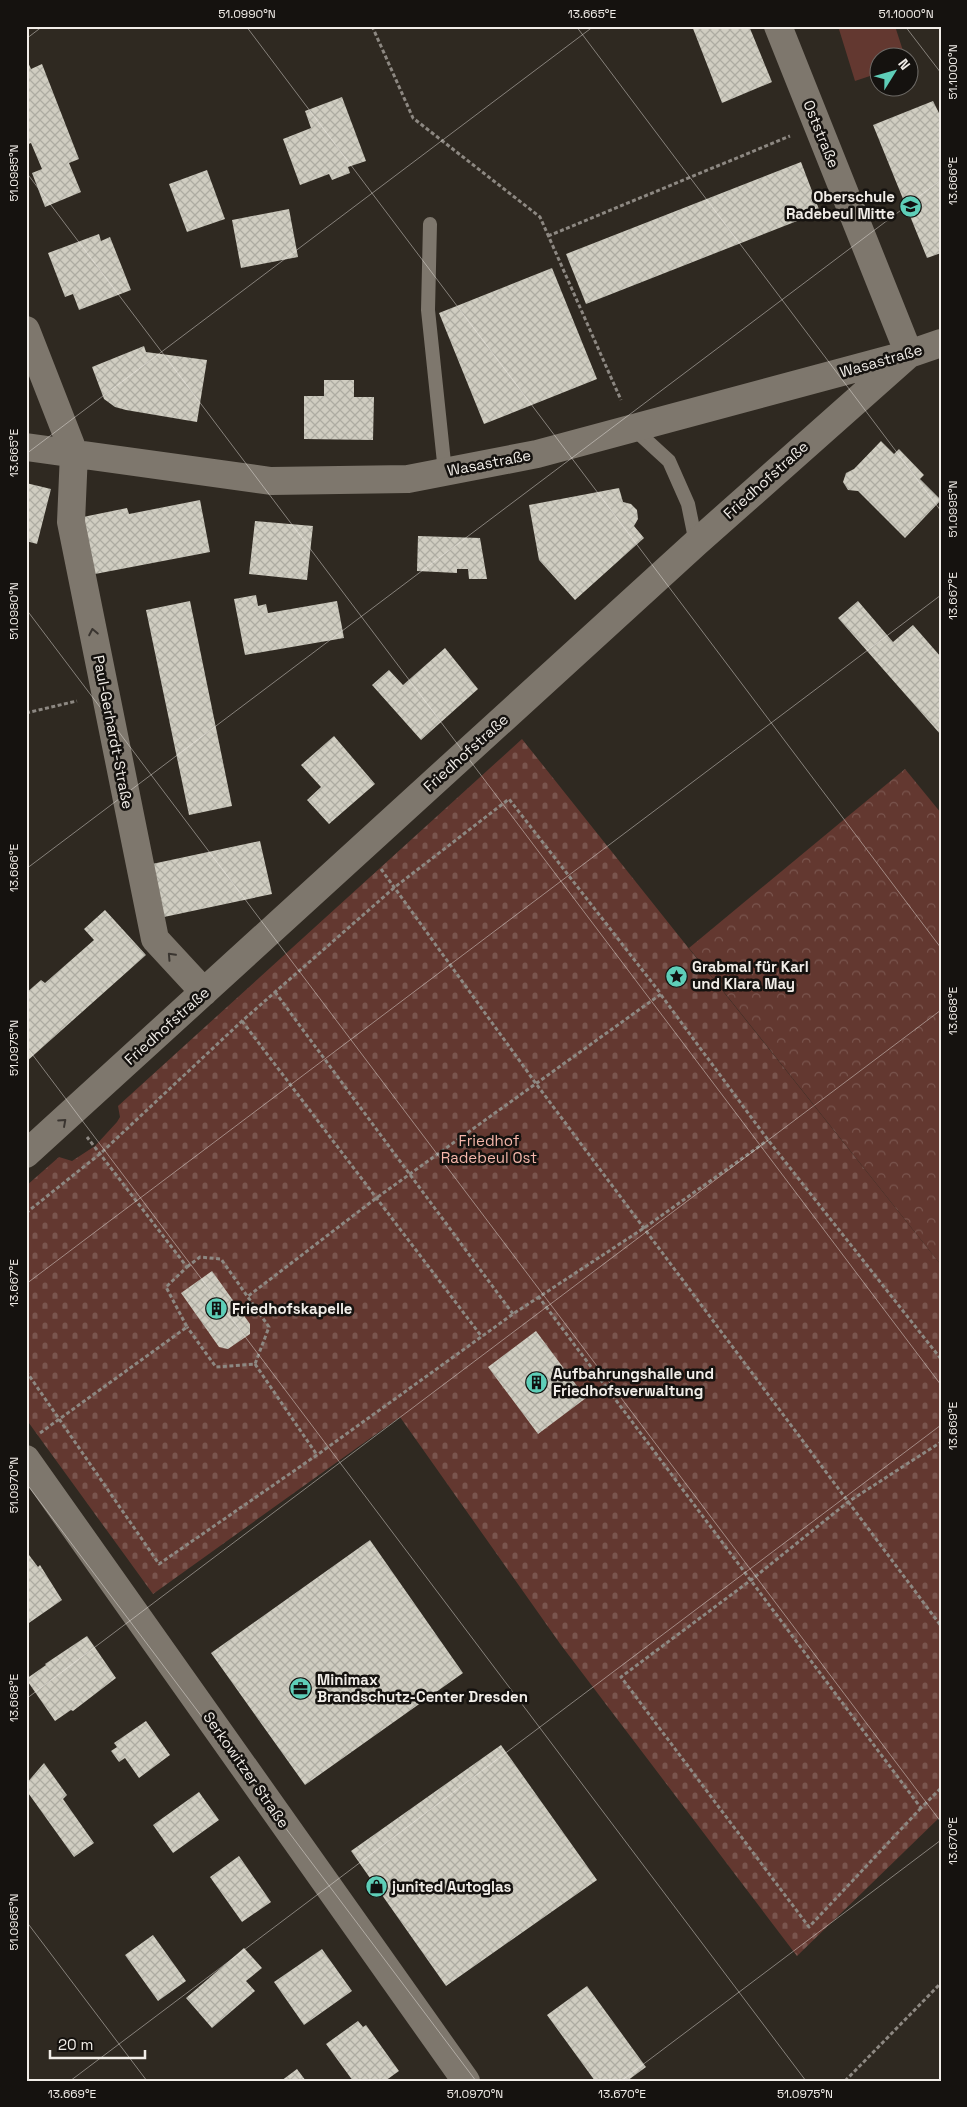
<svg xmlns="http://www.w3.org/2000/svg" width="967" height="2107" font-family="'Space Grotesk',sans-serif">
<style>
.forest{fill:url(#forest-crowns)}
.cemetery{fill:url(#cemetery-stones)}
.pitch{fill:#633830}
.building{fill:url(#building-cross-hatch)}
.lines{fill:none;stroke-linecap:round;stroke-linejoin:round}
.path{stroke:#8d8882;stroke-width:3;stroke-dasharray:4 2.5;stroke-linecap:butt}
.service{stroke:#7e776d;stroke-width:14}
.minor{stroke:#7e776d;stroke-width:28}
.tertiary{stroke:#7e776d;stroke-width:28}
.oneway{stroke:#3a3530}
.ticks{fill:none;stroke:#f1ede8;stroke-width:1;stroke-opacity:0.45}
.labels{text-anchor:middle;stroke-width:5;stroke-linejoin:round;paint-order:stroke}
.street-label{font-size:15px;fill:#f1ede8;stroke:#15120f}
.poi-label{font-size:15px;font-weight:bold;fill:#f1ede8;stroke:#15120f;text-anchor:start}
.park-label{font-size:15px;fill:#f5b7ab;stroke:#15120f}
.neatline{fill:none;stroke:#f1ede8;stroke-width:2}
.ticks-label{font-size:12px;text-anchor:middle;fill:#f1ede8}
</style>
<defs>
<pattern id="forest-crowns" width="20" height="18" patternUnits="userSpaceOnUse" patternTransform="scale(1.25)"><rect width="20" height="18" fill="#633830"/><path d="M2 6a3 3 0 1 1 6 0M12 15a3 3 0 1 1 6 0" fill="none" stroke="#7a554e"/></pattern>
<pattern id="cemetery-stones" width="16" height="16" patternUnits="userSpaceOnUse" patternTransform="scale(1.25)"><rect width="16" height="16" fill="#633830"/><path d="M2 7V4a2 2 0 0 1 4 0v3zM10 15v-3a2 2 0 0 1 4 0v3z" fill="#7a554e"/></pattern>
<pattern id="building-cross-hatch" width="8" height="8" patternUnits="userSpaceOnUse" patternTransform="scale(1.25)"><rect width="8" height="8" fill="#d0cdc1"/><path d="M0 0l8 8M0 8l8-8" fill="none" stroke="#aeaca2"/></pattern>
</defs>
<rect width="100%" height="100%" fill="#2f2921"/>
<path class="forest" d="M905,769L941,813V1265L689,948Z"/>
<path class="cemetery" d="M522,739L941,1265V1816L797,1956L561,1645L400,1417L153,1594L26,1419V1186L59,1157L72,1161L95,1146L117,1122L120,1117L118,1106Z"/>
<path class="pitch" d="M838,26H895L905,57L880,58L879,73L855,81Z"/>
<path class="building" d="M692,26H749L772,82L722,103Z
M26,58L31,69L42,64L79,159L69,163L81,192L45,207L32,173L42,169L31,143L26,145Z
M342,97L366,161L348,167L350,173L332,180L329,174L300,185L283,139L311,128L305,111Z
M933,101L941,117V253L927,258L873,125Z
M801,162L820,212L586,304L566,254Z
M207,170L225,219L187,232L169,184Z
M289,209L298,257L241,268L232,220Z
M99,234L101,241L110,237L131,290L79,310L73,294L65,297L48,253Z
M552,268L597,379L484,424L439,313Z
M144,346L146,352L207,360L197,422L126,410L115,407L104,399L92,367Z
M324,380H354V397H374L373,440L304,439V396H324Z
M881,441L894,454L899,449L924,475L920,479L941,500L905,538L858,491L848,490L843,482L846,473L854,469Z
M26,483L51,489L37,544L26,541Z
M619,488L623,502L631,504L637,510L638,519L634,526L644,538L575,600L539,560L529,505Z
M200,500L210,552L95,574L83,517L127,508L129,514Z
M255,521L313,526L307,580L249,574Z
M418,536L480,538L487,579H469L468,569H457V573L417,571Z
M256,595L258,606L266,604L268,613L337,601L344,638L245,655L234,599Z
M190,601L232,806L189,815L146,610Z
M858,601L893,642L913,625L941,657V735L838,618Z
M445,648L478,689L421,740L372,685L389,670L403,685Z
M334,736L375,784L329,824L307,800L321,787L301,765Z
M260,841L272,894L164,917L152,864Z
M105,910L146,955L26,1062V993L41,980L45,983L94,940L84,929Z
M212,1271L250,1324V1334L228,1349L219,1347L181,1293Z
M536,1331L586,1398L538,1434L488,1367Z
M370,1540L463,1673L305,1785L211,1653Z
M26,1551L38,1567L40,1565L62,1600L26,1625Z
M87,1636L116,1678L73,1711L71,1710L55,1721L26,1679L46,1665L45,1664Z
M146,1721L170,1755L139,1778L125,1758L119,1762L111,1751L117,1747L114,1743Z
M501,1745L597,1880L446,1986L351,1851Z
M44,1763L67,1795L63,1799L94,1843L74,1857L26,1790V1784Z
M199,1792L219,1820L173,1853L153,1825Z
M239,1856L271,1902L242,1922L210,1877Z
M153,1935L186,1981L158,2001L125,1955Z
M244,1948L262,1968L246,1981L255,1991L212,2028L186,1998Z
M322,1949L352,1991L304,2025L274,1982Z
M587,1986L646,2067L627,2081H595L547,2015Z
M358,2021L363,2027L366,2025L399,2071L385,2081H353L326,2044Z
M297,2069L306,2081H281Z"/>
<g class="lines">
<path class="path" d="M372,26L413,118L540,217L621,400
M548,236L790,136
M26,713L77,701
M381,869L537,1085L941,1626
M275,992L513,1314
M661,995L768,1140L941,1359
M242,1021L482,1337
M26,1213L101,1153L242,1021L395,887L509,799L661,994L375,1199L247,1297
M187,1267L200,1257L221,1259L269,1327L255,1364L216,1367L187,1327
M538,1296L921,1808L941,1788
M255,1364L317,1455
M26,1371L159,1564L317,1455L513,1314L644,1228L768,1140
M40,1433L187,1327L166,1287L187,1267L87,1137
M921,1808L809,1927L621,1677L751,1580L848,1502L941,1442
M845,2081L941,1983"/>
<path class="service" d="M430,224L428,310L445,472
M633,428L669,461L688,504L696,543"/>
<path class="minor" d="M26,330L74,453L71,522L155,939L204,992
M26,447L271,481L408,479L537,454L909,354L941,343
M26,1154L696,543L909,354L778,26"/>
<path class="tertiary" d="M26,1459L466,2081"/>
</g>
<defs><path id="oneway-chevron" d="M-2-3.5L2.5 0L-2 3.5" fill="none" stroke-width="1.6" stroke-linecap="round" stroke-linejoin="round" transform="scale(1.25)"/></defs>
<g class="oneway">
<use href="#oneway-chevron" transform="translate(93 632) rotate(-101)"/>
<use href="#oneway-chevron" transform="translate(171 956) rotate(-133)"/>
<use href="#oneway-chevron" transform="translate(63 1122) rotate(-42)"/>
</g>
<path class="ticks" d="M246,26L941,948M576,26L941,511M905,26L941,73M26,39L43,26M26,172L941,1385M26,454L594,26M26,609L941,1822M26,869L941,180M26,1046L806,2081M26,1284L941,595M26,1483L476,2081M26,1699L941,1010M26,1921L147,2081M70,2081L941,1425M621,2081L941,1840"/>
<defs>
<symbol id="school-disc" viewBox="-11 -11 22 22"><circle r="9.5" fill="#5eceb8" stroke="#15120f"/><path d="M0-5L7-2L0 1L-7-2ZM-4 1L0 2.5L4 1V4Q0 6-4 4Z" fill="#111"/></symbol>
<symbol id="sight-disc" viewBox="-11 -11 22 22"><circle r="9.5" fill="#5eceb8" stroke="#15120f"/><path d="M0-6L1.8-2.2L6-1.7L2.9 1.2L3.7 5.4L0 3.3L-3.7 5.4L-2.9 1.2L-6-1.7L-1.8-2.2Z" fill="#111"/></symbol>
<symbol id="building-disc" viewBox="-11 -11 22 22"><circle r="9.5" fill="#5eceb8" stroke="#15120f"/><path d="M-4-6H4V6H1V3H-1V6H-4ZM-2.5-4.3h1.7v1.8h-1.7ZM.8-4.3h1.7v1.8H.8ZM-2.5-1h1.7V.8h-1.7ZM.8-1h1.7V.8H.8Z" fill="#111"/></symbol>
<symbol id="office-disc" viewBox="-11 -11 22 22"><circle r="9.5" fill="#5eceb8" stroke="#15120f"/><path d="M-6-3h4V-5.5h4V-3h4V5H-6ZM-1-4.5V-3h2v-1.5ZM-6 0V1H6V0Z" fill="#111"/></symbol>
<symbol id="shop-disc" viewBox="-11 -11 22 22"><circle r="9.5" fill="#5eceb8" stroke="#15120f"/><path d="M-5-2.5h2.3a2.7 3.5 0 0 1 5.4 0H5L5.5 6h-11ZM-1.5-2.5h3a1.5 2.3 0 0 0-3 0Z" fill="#111"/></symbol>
</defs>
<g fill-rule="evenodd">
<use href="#school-disc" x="898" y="194" width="25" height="25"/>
<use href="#sight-disc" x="664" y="964" width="25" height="25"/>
<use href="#building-disc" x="204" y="1296" width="25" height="25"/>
<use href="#building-disc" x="524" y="1370" width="25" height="25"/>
<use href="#office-disc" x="288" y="1676" width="25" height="25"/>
<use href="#shop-disc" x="364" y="1874" width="25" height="25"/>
</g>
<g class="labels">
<g class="street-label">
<text transform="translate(821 134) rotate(68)" y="5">Oststraße</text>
<text transform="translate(881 361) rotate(-16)" y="5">Wasastraße</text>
<text transform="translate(489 463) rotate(-11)" y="5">Wasastraße</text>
<text transform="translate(766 480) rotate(-42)" y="5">Friedhofstraße</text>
<text transform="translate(113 732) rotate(79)" y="5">Paul-Gerhardt-Straße</text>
<text transform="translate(466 753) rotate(-42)" y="5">Friedhofstraße</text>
<text transform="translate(167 1026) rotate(-42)" y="5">Friedhofstraße</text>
<text transform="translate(246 1770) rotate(55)" y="5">Serkowitzer Straße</text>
</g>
<g class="poi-label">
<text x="895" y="202" text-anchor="end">Oberschule<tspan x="895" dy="17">Radebeul Mitte</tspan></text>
<text x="692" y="972">Grabmal für Karl<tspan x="692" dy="17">und Klara May</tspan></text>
<text x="232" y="1314">Friedhofskapelle</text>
<text x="553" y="1379">Aufbahrungshalle und<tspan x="553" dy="17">Friedhofsverwaltung</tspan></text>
<text x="317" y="1685">Minimax<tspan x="317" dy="17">Brandschutz-Center Dresden</tspan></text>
<text x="392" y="1892">junited Autoglas</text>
</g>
<g class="park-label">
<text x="489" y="1146">Friedhof<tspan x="489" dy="17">Radebeul Ost</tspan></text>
</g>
</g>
<rect width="967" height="2107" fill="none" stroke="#15120f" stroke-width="55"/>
<g transform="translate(894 72) rotate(53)"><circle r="24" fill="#15120f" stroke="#6d6a66"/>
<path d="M0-4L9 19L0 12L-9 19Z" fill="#5eceb8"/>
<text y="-8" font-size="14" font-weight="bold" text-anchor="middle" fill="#f1ede8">N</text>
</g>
<path d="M50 2050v8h95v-8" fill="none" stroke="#f1ede8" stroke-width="2.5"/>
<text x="58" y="2050" font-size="15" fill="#f1ede8" stroke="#15120f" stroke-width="4" paint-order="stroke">20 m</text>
<rect x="28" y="28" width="912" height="2052" class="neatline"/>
<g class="ticks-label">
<text x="247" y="18">51.0990°N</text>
<text x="592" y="18">13.665°E</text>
<text x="906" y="18">51.1000°N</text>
<text transform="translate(953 72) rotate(-90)" y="4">51.1000°N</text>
<text transform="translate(14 173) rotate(-90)" y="4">51.0985°N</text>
<text transform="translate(953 181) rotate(-90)" y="4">13.666°E</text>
<text transform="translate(14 453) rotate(-90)" y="4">13.665°E</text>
<text transform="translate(953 509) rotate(-90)" y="4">51.0995°N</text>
<text transform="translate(953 596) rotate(-90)" y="4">13.667°E</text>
<text transform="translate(14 611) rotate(-90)" y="4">51.0980°N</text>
<text transform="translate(14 868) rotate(-90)" y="4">13.666°E</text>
<text transform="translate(953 1011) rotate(-90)" y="4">13.668°E</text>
<text transform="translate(14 1048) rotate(-90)" y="4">51.0975°N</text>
<text transform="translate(14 1283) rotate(-90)" y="4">13.667°E</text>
<text transform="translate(953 1426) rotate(-90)" y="4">13.669°E</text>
<text transform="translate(14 1485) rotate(-90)" y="4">51.0970°N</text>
<text transform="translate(14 1698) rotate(-90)" y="4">13.668°E</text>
<text transform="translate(953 1841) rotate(-90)" y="4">13.670°E</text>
<text transform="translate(14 1922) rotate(-90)" y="4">51.0965°N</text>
<text x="72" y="2098">13.669°E</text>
<text x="475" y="2098">51.0970°N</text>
<text x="622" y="2098">13.670°E</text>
<text x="805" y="2098">51.0975°N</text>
</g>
</svg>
